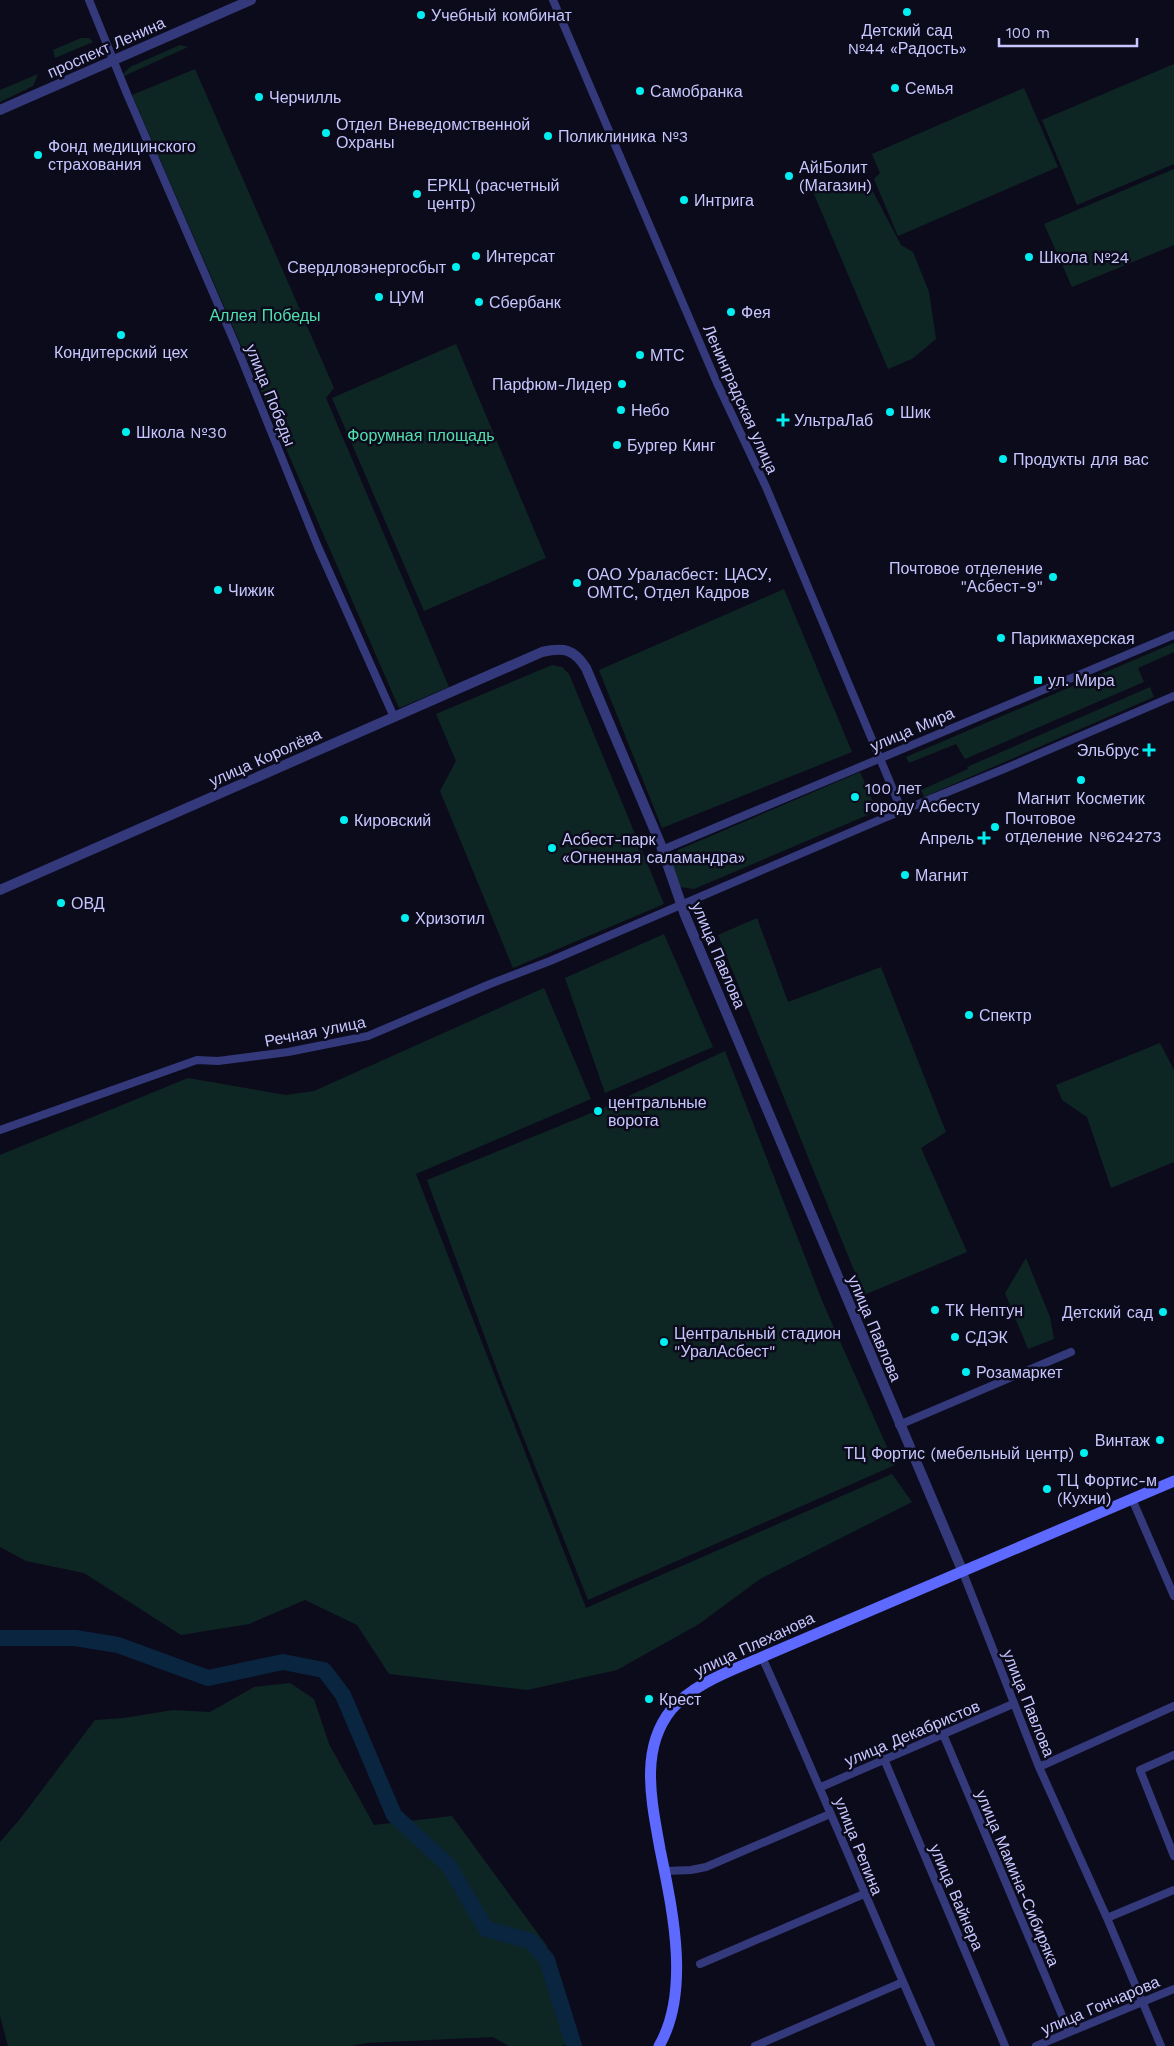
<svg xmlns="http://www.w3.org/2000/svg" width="1174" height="2046" font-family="'Work Sans',sans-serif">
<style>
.green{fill:#0e2623}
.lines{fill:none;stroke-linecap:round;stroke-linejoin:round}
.river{stroke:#0a2540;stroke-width:16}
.minor{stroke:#34397c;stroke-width:8}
.tertiary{stroke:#34397c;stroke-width:10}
.secondary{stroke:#5d69ff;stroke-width:11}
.poi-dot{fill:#00f0f1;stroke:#0c0b1c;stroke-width:2}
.labels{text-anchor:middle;stroke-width:5;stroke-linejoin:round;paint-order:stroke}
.poi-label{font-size:16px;fill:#c7c6ff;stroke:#0c0b1c;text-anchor:start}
.street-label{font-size:16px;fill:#c7c6ff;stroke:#0c0b1c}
.park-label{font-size:16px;fill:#50e0ae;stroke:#0c0b1c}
</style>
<rect width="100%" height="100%" fill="#0c0b1c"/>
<path class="green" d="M81,38H89L93,42L55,58L53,50Z
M180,45L188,47L124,76V73L130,67Z
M94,49V57L63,75L59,64Z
M1174,64V164L1077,205L1042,120Z
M195,69L334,388L326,398L449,687L399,708L132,95Z
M38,74L33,86L0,102V90Z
M1024,88L1058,167L898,236L874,179L880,173L872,154Z
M1174,169V245L1072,287L1044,224Z
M808,180L870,186L901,245L913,252L929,292L936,339L912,359L888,369Z
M456,344L546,558L424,611L332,398Z
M784,589L852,752L662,828L599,670Z
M1174,643V652L1138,668L1144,682L965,759L956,744L909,763L906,757Z
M552,665L562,667L569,674L664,904L513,968L440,791L456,761L436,714Z
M1150,687L1154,697L924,797L921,790L968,769L967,767Z
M860,772L877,811L694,889L680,887L669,862L678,850Z
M757,918L788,1002L881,967L946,1132L921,1148L967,1252L864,1295L718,935Z
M664,934L713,1047L605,1093L565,978Z
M544,988L591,1099L416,1174L586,1608L892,1474L912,1502L760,1579L699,1624L617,1670L527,1690L389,1674L357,1625L305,1600L249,1624L181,1635L84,1573L26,1561L0,1547V1155L188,1078L286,1095L314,1091Z
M1160,1043L1174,1070V1162L1111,1188L1087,1117L1062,1100L1056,1085Z
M725,1051L823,1303L895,1465L588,1600L501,1381L427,1180L601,1109Z
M1026,1258L1050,1317L1054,1339L1028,1349L1005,1293Z
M290,1683L314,1699L329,1744L374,1825L452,1816L547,1946L572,2040L562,2046H509L493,2037L366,2043L351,2046H8L0,2016V1842L20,1819L95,1720L124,1718L173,1710L210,1712L254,1687Z"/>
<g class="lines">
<path class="river" d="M0,1638H75L118,1645L208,1678L283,1662L324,1670L343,1695L394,1815L449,1866L486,1929L531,1941L547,1960L574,2046"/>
<path class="minor" d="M89,0L127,94L240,355L318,547L394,717
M553,0L717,383L766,487L902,811
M662,850L1174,635
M0,1130L197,1060L218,1061L288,1052L368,1036L490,984L550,961L884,818L1004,769L1174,696
M899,1425L1071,1352
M1132,1499L1174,1596
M962,1570L1039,1767L1107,1918L1161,2046
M762,1657C820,1786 874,1916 931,2046
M943,1734L1069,2032
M1174,1755L1140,1770L1174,1856
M884,1759L1005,2046
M1039,1767L1174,1706
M821,1787L1013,1704
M665,1871L691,1870L706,1867L830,1814
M1107,1918L1174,1890
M700,1964L864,1894
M755,2046L903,1982
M1036,2046L1174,1989"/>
<path class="tertiary" d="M0,110L251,0
M0,890L542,652C564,647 574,649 586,668L660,843L685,915L962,1570"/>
<path class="secondary" d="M659,2046C691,1991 672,1908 660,1849C652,1803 639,1750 671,1710C694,1683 731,1671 762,1657L1174,1481"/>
</g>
<g class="poi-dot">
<circle cx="907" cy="12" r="5"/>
<circle cx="421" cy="15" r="5"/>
<circle cx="895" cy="88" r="5"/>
<circle cx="640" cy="91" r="5"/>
<circle cx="259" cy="97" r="5"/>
<circle cx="326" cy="133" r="5"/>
<circle cx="548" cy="136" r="5"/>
<circle cx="38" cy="155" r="5"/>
<circle cx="789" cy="176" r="5"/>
<circle cx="417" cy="194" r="5"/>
<circle cx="684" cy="200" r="5"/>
<circle cx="476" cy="256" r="5"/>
<circle cx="1029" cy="257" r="5"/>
<circle cx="456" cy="267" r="5"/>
<circle cx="379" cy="297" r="5"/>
<circle cx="479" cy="302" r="5"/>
<circle cx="731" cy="312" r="5"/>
<circle cx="121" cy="335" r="5"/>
<circle cx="640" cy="355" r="5"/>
<circle cx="622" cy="384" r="5"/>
<circle cx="621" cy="410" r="5"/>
<circle cx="890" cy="412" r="5"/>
<path d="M780.5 412.5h5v5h5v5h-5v5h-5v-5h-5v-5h5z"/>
<circle cx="126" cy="432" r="5"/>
<circle cx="617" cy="445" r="5"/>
<circle cx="1003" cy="459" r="5"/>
<circle cx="1053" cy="577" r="5"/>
<circle cx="577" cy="583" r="5"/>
<circle cx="218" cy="590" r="5"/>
<circle cx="1001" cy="638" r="5"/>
<rect x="1033" y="675" width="10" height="10" rx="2.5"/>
<path d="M1146.5 742.5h5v5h5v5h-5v5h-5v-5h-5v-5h5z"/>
<circle cx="1081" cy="780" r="5"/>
<circle cx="855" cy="797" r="5"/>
<circle cx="344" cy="820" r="5"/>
<circle cx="995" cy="827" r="5"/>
<path d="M981.5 830.5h5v5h5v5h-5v5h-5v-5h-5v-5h5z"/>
<circle cx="552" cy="848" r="5"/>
<circle cx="905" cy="875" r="5"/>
<circle cx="61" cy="903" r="5"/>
<circle cx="405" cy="918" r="5"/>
<circle cx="969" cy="1015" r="5"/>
<circle cx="598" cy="1111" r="5"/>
<circle cx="935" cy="1310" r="5"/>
<circle cx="1163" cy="1312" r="5"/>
<circle cx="955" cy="1337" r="5"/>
<circle cx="664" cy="1342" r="5"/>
<circle cx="966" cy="1372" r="5"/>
<circle cx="1160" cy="1440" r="5"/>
<circle cx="1084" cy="1453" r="5"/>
<circle cx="1047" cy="1489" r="5"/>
<circle cx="649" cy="1699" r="5"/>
</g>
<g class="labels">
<g class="poi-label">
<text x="431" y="21">Учебный комбинат</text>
<text x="907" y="36" text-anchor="middle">Детский сад<tspan x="907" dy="18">№44 «Радость»</tspan></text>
<text x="905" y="94">Семья</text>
<text x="650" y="97">Самобранка</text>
<text x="269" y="103">Черчилль</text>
<text x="336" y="130">Отдел Вневедомственной<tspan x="336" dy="18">Охраны</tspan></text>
<text x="558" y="142">Поликлиника №3</text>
<text x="48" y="152">Фонд медицинского<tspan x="48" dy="18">страхования</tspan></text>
<text x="799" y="173">Ай!Болит<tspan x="799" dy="18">(Магазин)</tspan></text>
<text x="427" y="191">ЕРКЦ (расчетный<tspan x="427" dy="18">центр)</tspan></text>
<text x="694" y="206">Интрига</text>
<text x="486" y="262">Интерсат</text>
<text x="1039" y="263">Школа №24</text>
<text x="446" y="273" text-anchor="end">Свердловэнергосбыт</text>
<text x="389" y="303">ЦУМ</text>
<text x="489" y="308">Сбербанк</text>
<text x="741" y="318">Фея</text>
<text x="121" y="358" text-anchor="middle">Кондитерский цех</text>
<text x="650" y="361">МТС</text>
<text x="612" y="390" text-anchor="end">Парфюм-Лидер</text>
<text x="631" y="416">Небо</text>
<text x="900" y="418">Шик</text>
<text x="794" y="426">УльтраЛаб</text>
<text x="136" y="438">Школа №30</text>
<text x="627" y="451">Бургер Кинг</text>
<text x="1013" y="465">Продукты для вас</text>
<text x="1043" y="574" text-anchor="end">Почтовое отделение<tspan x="1043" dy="18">"Асбест-9"</tspan></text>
<text x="587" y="580">ОАО Ураласбест: ЦАСУ,<tspan x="587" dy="18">ОМТС, Отдел Кадров</tspan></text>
<text x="228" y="596">Чижик</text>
<text x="1011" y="644">Парикмахерская</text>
<text x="1048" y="686">ул. Мира</text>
<text x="1139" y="756" text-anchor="end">Эльбрус</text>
<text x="865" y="794">100 лет<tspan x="865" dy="18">городу Асбесту</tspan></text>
<text x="1081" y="804" text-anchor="middle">Магнит Косметик</text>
<text x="1005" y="824">Почтовое<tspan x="1005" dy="18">отделение №624273</tspan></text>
<text x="354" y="826">Кировский</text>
<text x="974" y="844" text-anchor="end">Апрель</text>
<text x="562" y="845">Асбест-парк<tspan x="562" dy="18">«Огненная саламандра»</tspan></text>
<text x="915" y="881">Магнит</text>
<text x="71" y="909">ОВД</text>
<text x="415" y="924">Хризотил</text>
<text x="979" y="1021">Спектр</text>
<text x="608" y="1108">центральные<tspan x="608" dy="18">ворота</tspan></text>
<text x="945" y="1316">ТК Нептун</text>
<text x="1153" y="1318" text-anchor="end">Детский сад</text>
<text x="674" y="1339">Центральный стадион<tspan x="674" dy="18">"УралАсбест"</tspan></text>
<text x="965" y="1343">СДЭК</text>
<text x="976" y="1378">Розамаркет</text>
<text x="1150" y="1446" text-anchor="end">Винтаж</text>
<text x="1074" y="1459" text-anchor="end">ТЦ Фортис (мебельный центр)</text>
<text x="1057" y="1486">ТЦ Фортис-м<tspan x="1057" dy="18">(Кухни)</tspan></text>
<text x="659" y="1705">Крест</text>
</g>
<g class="street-label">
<text transform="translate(106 47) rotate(-24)" y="6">проспект Ленина</text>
<text transform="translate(271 395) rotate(68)" y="6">улица Победы</text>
<text transform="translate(741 399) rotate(66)" y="6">Ленинградская улица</text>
<text transform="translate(912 729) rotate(-23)" y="6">улица Мира</text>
<text transform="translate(265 757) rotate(-24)" y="6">улица Королёва</text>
<text transform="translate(719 955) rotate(67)" y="6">улица Павлова</text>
<text transform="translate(315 1031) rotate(-11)" y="6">Речная улица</text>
<text transform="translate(875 1328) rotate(67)" y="6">улица Павлова</text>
<text transform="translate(754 1644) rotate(-25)" y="6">улица Плеханова</text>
<text transform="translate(1029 1703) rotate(68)" y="6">улица Павлова</text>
<text transform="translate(912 1733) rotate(-23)" y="6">улица Декабристов</text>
<text transform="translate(859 1846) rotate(68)" y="6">улица Репина</text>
<text transform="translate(1018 1878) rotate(67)" y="6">улица Мамина-Сибиряка</text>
<text transform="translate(957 1897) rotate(67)" y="6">улица Вайнера</text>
<text transform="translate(1100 2005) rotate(-23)" y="6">улица Гончарова</text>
</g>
<g class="park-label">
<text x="265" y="321">Аллея Победы</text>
<text x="421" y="441">Форумная площадь</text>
</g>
</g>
<path d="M999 38v8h138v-8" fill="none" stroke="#c7c6ff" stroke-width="2.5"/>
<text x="1006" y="38" font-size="15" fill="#c7c6ff" stroke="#0c0b1c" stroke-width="4" paint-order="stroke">100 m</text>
</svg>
